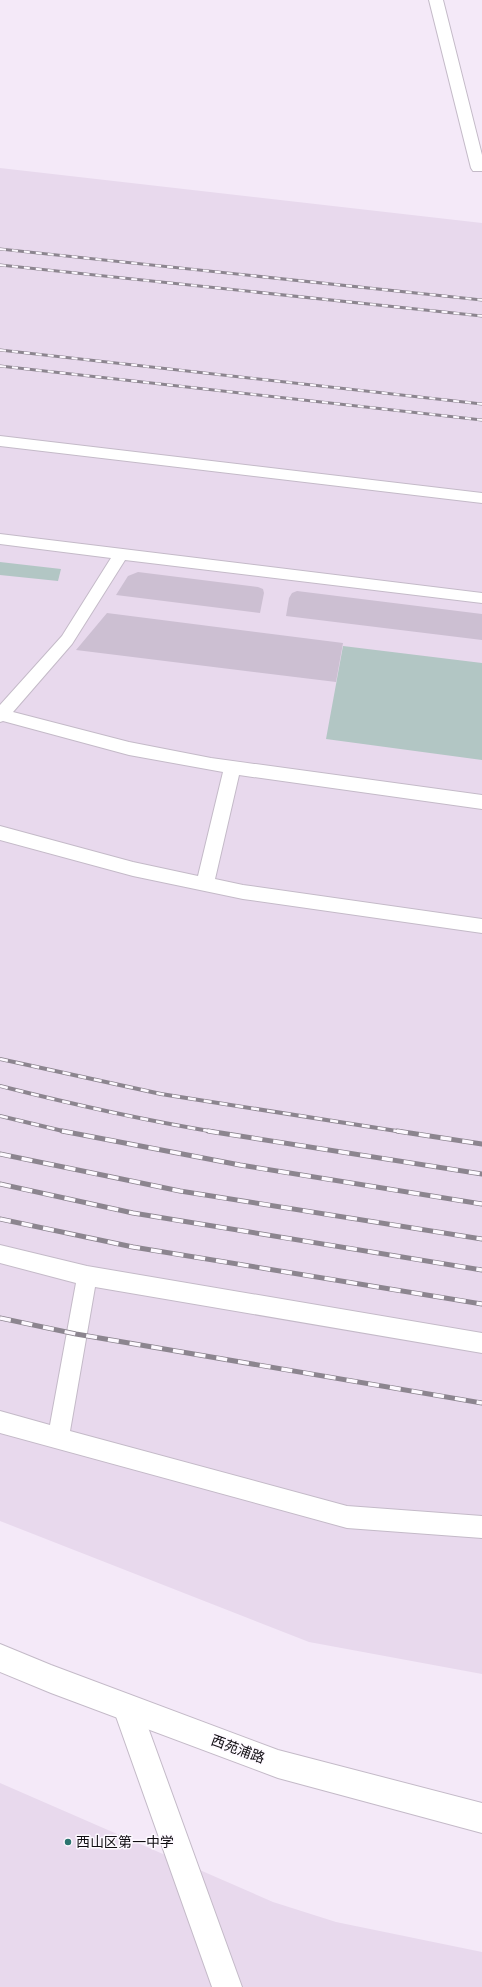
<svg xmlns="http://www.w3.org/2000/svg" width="482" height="1987" font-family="Raleway,'Noto Sans SC',sans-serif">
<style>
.built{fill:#e8d9ed}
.green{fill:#ccbfd2}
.building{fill:#b2c6c4}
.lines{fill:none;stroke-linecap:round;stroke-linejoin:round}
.lane-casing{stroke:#c4bac8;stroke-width:2}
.street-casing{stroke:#c4bac8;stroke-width:2}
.secondary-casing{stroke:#c4bac8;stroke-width:2}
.lane{fill:#fff;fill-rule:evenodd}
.street{fill:#fff;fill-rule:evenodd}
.secondary{fill:#fff;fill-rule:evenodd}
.rail-far2-casing{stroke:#8c858f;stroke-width:3}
.rail-far1-casing{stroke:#8c858f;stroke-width:4}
.rail-casing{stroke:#8c858f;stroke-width:5}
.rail-far2{stroke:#fdf9ff;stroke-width:2;stroke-dasharray:6;stroke-linecap:butt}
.rail-far1{stroke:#fdf9ff;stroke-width:2.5;stroke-dasharray:8;stroke-linecap:butt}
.rail{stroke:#fdf9ff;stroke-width:3.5;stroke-dasharray:11;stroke-linecap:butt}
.poi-dot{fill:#2b746f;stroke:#fdf9ff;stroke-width:1.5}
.labels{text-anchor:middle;stroke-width:3;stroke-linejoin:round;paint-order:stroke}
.near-street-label{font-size:14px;fill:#100d12;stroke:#fdf9ff}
.near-poi-label{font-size:14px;fill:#100d12;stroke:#fdf9ff;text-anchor:start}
</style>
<rect width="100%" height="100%" fill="#f4e9f8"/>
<path class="built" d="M0,168L482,223V1674L309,1642L0,1521Z
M0,1783L273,1902L336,1922L482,1952V1987H0Z"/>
<path class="green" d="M138,572L258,587L263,589L264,593L260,613L116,595L128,576Z
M297,591L482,614V640L286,616L289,598L292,593Z
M107,613L343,643L336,682L76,650Z"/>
<path class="building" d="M0,562L61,569L58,581L0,575Z
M343,646L482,663V760L326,739Z"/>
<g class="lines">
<defs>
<path id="lane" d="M0,436L482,493V503L0,446Z
M0,534L482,593V603L125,560L72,644L13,712L129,742L211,758L482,795V809L239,775L215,879L243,885L482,919V933L243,899L133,876L0,840V826L133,862L198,876L223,772L129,755L3,721L0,722V705L62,636L111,558L0,544Z
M0,1245L87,1266L482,1333V1353L95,1287L70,1431L347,1506L482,1516V1538L347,1528L0,1433V1411L50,1425L76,1283L0,1263Z"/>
<path id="street" d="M429,0H443L482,155V171H473L471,168Z
M127,1694L137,1698L141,1708L242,1987H212L113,1708L117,1698Z"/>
<path id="secondary" d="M0,1644L51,1665L278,1750L482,1803V1833L278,1778L51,1693L0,1672Z"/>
</defs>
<use href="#lane" class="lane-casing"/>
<use href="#street" class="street-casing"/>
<use href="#secondary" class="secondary-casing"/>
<use href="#lane" class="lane"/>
<use href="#street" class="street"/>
<use href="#secondary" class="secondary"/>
<defs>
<path id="rail-far2" d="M0,249L482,300
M0,265L482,316
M0,350L482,404
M0,366L482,420"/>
<path id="rail-far1" d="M0,1059L161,1094L403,1132
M0,1086C71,1104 142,1120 215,1132
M0,1116L67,1132"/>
<path id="rail" d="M62,1131L240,1165L482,1204
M208,1131L482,1174
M397,1131L482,1144
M0,1154L180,1191L482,1239
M0,1184L133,1213L482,1270
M0,1219L133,1247L482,1304
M0,1318L76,1334L482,1403"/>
</defs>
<use href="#rail-far2" class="rail-far2-casing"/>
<use href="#rail-far1" class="rail-far1-casing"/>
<use href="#rail" class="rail-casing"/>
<use href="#rail-far2" class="rail-far2"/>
<use href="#rail-far1" class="rail-far1"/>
<use href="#rail" class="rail"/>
</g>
<circle class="poi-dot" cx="68" cy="1842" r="4"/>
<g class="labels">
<g class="near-street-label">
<text transform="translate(238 1749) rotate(20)" y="5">西苑浦路</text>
</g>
<g class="near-poi-label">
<text x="76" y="1847">西山区第一中学</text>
</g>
</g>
</svg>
